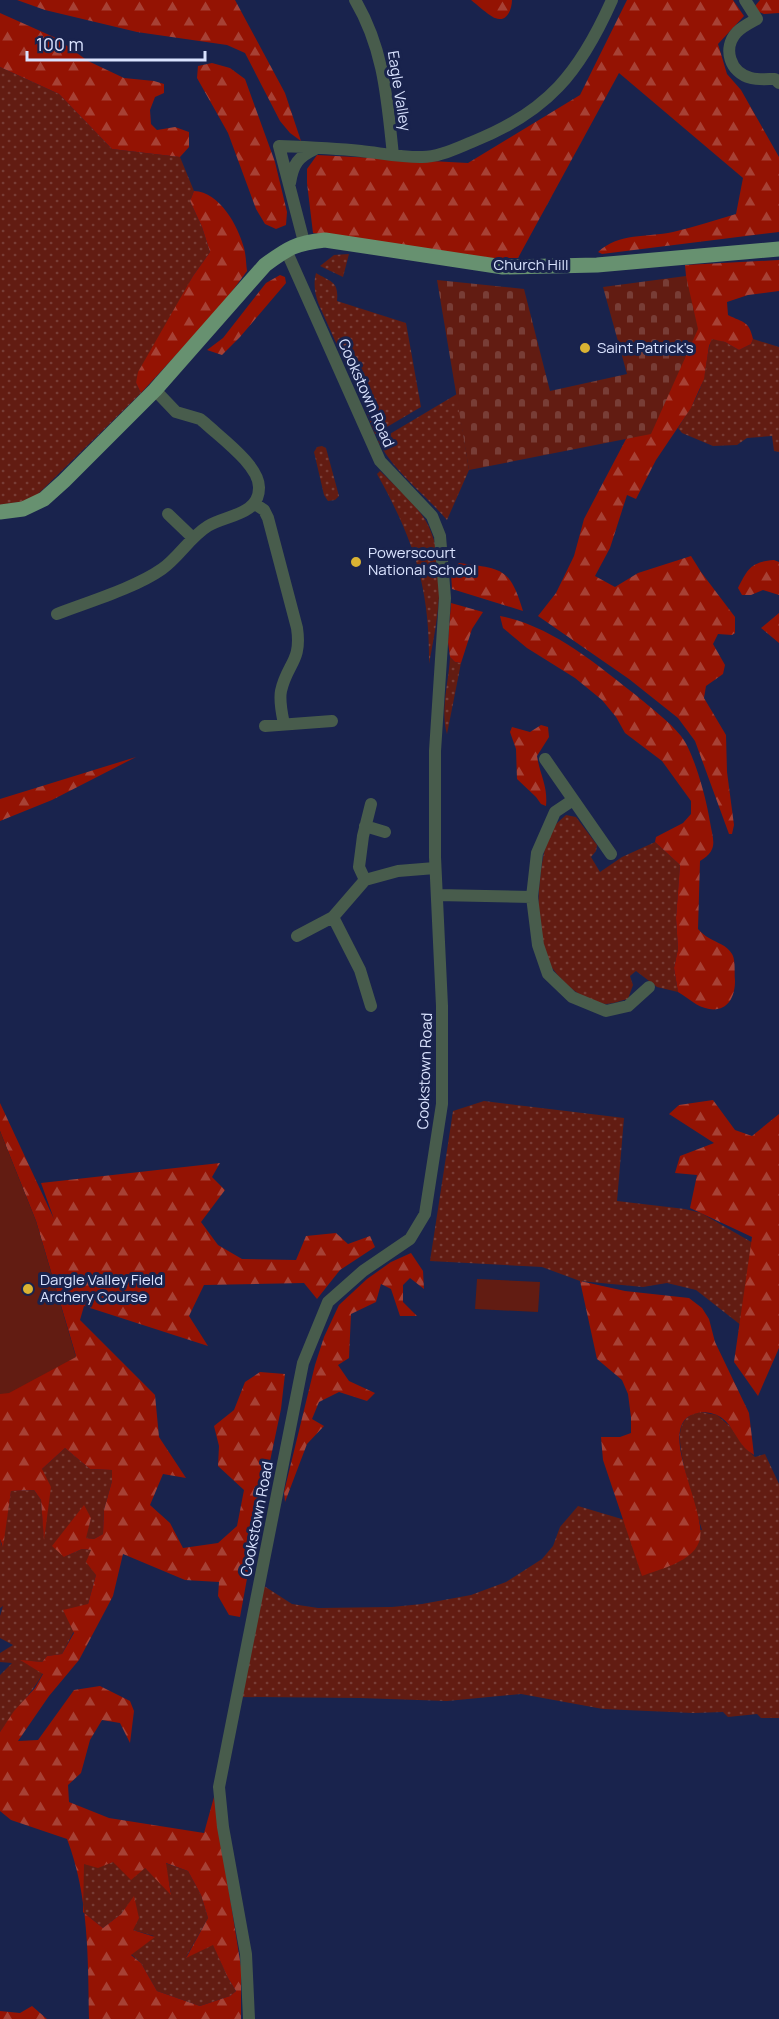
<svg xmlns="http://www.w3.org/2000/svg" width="779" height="2019" font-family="Manrope,sans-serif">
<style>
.grass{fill:url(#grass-dots)}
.forest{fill:url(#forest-firs);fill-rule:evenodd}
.cemetery{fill:url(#cemetery-stones)}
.park{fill:#621c12}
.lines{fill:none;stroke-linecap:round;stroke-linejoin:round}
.minor{stroke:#485c4c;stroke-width:12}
.major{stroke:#679170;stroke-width:15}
.poi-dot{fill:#dab333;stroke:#19234d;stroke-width:2}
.labels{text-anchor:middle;stroke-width:6;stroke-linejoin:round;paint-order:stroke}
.street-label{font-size:15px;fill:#dae3ff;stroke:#19234d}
.poi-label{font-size:15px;fill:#dae3ff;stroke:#19234d;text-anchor:start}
</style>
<defs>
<pattern id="grass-dots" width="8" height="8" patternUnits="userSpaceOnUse" patternTransform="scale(1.5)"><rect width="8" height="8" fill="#621c12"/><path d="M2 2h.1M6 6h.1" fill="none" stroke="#783d36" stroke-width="1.8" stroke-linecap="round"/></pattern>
<pattern id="forest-firs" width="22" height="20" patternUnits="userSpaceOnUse" patternTransform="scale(1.5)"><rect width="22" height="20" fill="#941303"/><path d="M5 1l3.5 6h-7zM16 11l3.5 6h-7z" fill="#a74135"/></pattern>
<pattern id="cemetery-stones" width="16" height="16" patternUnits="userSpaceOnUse" patternTransform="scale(1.5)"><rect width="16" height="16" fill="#621c12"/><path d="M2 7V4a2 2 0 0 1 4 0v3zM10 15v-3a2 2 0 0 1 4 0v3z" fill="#783d36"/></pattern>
</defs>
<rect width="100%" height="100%" fill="#19234d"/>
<path class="grass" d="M0,67L59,94L112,149L180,157L194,191L190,201L202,227L210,252L193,276L136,383L141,393L36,496L27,501L0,505Z
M349,254L343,277L320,266L334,255Z
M316,273C331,282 339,281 337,301L406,323L421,407L375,434L360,396L319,305C315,294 313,285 316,273Z
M712,338L725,342L739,350L751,344L753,339L779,347V452L774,451L772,436L747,438L737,445L713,446L682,433L678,428C688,412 700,395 704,376C707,364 707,350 712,338Z
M457,394L469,470L447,520C424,493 394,472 378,441Z
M322,446L326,448L339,496L335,500L328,501L324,495L314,452L317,447Z
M380,471C397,488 419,506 429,527C448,568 437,622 429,664C430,588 414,540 377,474Z
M450,657L455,662L461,663L447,734C440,711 449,681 450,657Z
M566,815L576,817L597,845L596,851L591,857L600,872L622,857L655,842L680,865L676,918L678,949L674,968L678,992L657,987L636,971L630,976L633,985L628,999C622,1000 613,1004 606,1004C582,1002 557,979 546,958C533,934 538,851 553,828C556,823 562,819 566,815Z
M484,1101L624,1118L617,1201L685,1209L701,1213L753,1243L742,1326L696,1290L667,1283L643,1287L580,1281L542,1267L430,1261L453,1111Z
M700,1412L717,1415L733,1429L743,1446L755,1457L765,1454L779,1484V1718H761L757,1714L728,1717L723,1712L693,1713L603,1709L521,1694L447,1701L360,1698L239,1697L261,1584L292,1604L318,1608L392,1607L422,1604L471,1595L506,1582L542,1559L553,1546L560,1527L578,1506L625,1520L702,1530C696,1509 673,1443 682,1425C686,1416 692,1414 700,1412Z
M65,1448L90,1469L112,1470V1481L104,1510L103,1534L94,1539L85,1538L91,1518L64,1557L82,1549L91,1550L96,1575L88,1604L62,1654L47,1656L42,1662L22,1661L43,1673C31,1695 13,1712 0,1732V1675L12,1663L0,1662V1653L13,1645L0,1638V1616L3,1606L0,1608V1539L2,1546L11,1491L34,1490L41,1500L44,1536L42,1469Z
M113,1862L145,1868L171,1893L165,1863L188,1871L201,1895L208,1918L186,1957L213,1944L228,1978L236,1991L230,1996L200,2006L157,1991L141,1963L131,1954L154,1936L133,1930L134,1897L121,1914L103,1928L83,1912V1863Z"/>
<path class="forest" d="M17,0H235L285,93L301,141L290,133L280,121L245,53L227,45L137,32L45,10Z
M471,0H512C512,9 507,23 495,18C491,17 476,4 471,0Z
M627,0H733L744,16L718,44L727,74L741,90L779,157V232L602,254L598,252C620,232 646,238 673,232C694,227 715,220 736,214L743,178L619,73L518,258H472L313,233L307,183V169L317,155L468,163L580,95Z
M760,0H779V13L764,14L757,11L755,6Z
M0,13L56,38L88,61L124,78L154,81L164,84V93L155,97L150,110L151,124L157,130L175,127L189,132V147L180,157L112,149L59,94L0,67Z
M212,63L230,68L245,79L275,162L287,212L286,225L276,229L265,224L256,209L228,133L197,78L198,66Z
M194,191C220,192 238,226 244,248C246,255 246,264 247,271L222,305L141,393L136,383L138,372L193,276L210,252L202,227L190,201Z
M779,260V291L748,295L727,302L728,315C744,323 749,321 753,339L751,344L739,350L725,342L712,339L709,346L704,379L691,408L656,460L636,499L627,495L610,548L595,576L615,587L638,573L691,556L701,572L735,617V633L732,635L718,634L713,644L725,665L723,674L706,686L704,698L726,735L727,772L734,825L732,834H729L695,741L678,718L629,679L538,616L556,593L574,556L584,519L626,439L686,276L685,265Z
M280,275L285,277L286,283L240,337L222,355L207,350L223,338L266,283Z
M774,560L779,562V595L763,590L751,595H742L738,588C748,568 751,562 774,560Z
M459,563C502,569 510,567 523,611L452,589L451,573Z
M451,603L483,612L472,629L461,663L455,662L450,657L448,642Z
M779,613V643L761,628Z
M500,616C552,626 596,664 637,696C651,708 669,721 681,736C694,752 707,801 710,822C713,840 719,850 700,861L698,929C701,932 705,936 709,938C717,943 727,945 732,954C736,961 734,973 735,981C735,1002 723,1015 702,1007C696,1005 685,996 678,992L674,968L678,949L676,918L680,865L655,842L656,837L683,823L691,814V801L662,761L625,733L616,717L602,700L575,678L527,648L503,628Z
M541,725L548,727L549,737L537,756C540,775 548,786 546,806L541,804L536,797L517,779L516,749L510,732L512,727L530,732Z
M136,757L52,800L0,821V799Z
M713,1100L735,1130L752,1136L779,1114V1348L758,1396L734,1362L752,1237L690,1208L697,1175L675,1173L680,1156L714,1143L669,1114L679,1105Z
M0,1103L54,1219L41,1183L220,1163L212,1177L225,1190L201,1222L218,1245L242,1259L296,1260L306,1236L336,1233L348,1244L370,1236L375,1247L340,1270L317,1299L304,1283L204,1285L189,1316L208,1346L84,1306L80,1320L155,1395L159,1437L186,1478L163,1474L150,1505L170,1523L183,1548L218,1543L237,1526L244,1490L218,1466L219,1446L214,1426L234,1410L245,1382L260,1372L285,1374L281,1409L258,1518L240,1617L229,1615L218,1596L219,1582L185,1580L123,1554L113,1596L79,1660L49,1696L18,1741L38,1740L74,1690L100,1686L130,1701L134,1711L130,1743L120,1723L102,1720L90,1740L81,1773L68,1785L69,1802L109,1818L204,1833L214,1797L241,1967V2019H89C88,1959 89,1896 67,1839L11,1820L0,1811V1732L14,1711L35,1688L43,1674L20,1660L42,1662L47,1656L62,1654L74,1633L63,1610L88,1604L96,1575L86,1562L91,1550L82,1549L64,1557L52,1546L84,1505L91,1518L86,1538L94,1539L103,1534L104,1510L112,1481V1470L90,1469L65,1448L42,1469L51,1487L44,1540L41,1500L34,1490L11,1491L3,1547L0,1539V1340L76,1356L36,1221L0,1131ZM113,1862L131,1880L145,1868L171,1895L166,1863L188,1871L201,1895L208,1918L186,1958L213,1945L228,1978L236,1991L230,1996L200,2006L157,1991L141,1963L131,1955L155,1937L133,1930L139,1918L134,1896L121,1914L103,1928L83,1912L84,1864L98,1868Z
M411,1253L423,1271L424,1289L410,1278L403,1285V1302L417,1316H400L391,1289L381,1284L376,1302L351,1314L349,1358L338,1365L349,1381L375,1393L367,1401L339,1392L319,1402L312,1419L324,1426L307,1444L285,1502L284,1492L315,1365L324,1337L339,1305L367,1279L391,1262Z
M580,1281L625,1291L689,1298L702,1308L709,1319L715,1342L749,1413L754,1455C751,1453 746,1450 743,1446C735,1436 730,1421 717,1415C710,1412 701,1411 694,1414C654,1427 710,1514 699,1542C692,1562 660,1569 642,1576L603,1460L601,1437H620L631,1433V1417L628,1394L622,1380L597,1359Z
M32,2006L47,2019H0V2011L20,2013Z"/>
<path class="cemetery" d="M686,276L698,329L651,434L469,470L437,280L524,289L550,391L627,374L603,287Z"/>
<path class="park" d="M0,1131L36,1221L76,1357L9,1393L0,1394Z
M477,1279L540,1282L538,1312L475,1309Z"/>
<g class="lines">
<path class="minor" d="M355,0C384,49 387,99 393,155
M745,0L757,19C750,23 743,26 737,32C722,48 730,73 751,78C758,80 768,79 775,79L779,83
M290,183C293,164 298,157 315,149
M304,242L279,146C306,147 333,148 361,151C380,153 400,157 420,157C437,158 457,148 472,142C548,112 580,72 612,0
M255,504L264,510L268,518L297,628C302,662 287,663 281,691C279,701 282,714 284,724
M168,514L193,538
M57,614C88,602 135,588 162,569C179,557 190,537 208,526C226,515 259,515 259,488C260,466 221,438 205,423L200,419L176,412L155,390
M265,726L332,721
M545,759L611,854
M365,826L385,832
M365,880L359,867L363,836L371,804
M437,895L532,897L538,945L548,974L572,997L606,1011L628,1006L649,987
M532,897L537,853L555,812L573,800
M333,917L360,970L371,1006
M297,936L333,917L365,880L398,871L435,868
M249,2019L246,1954L223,1827L219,1787L303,1363L328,1302L363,1271L410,1239L425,1214L442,1104V1006L435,857V751L445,598L440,536L432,516L380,461L286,250"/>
<path class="major" d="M0,512L23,509L44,499L64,481L155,390L265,265C288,248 296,243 325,240L503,267L597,265L779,249"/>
</g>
<g class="poi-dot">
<circle cx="585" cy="348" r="6"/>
<circle cx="356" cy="562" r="6"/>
<circle cx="28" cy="1289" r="6"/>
</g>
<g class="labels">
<g class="street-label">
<text transform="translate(399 91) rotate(81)" y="5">Eagle Valley</text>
<text x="531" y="270">Church Hill</text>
<text transform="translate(366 393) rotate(66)" y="5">Cookstown Road</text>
<text transform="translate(425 1071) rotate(-88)" y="5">Cookstown Road</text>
<text transform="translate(257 1519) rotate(-79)" y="5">Cookstown Road</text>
</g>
<g class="poi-label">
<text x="597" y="353">Saint Patrick's</text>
<text x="368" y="558">Powerscourt<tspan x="368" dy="17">National School</tspan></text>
<text x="40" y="1285">Dargle Valley Field<tspan x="40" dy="17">Archery Course</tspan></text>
</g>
</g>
<path d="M27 51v9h178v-9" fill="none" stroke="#dae3ff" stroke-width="3"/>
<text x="36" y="51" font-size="18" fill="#dae3ff" stroke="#19234d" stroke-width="4.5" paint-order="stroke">100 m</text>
</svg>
